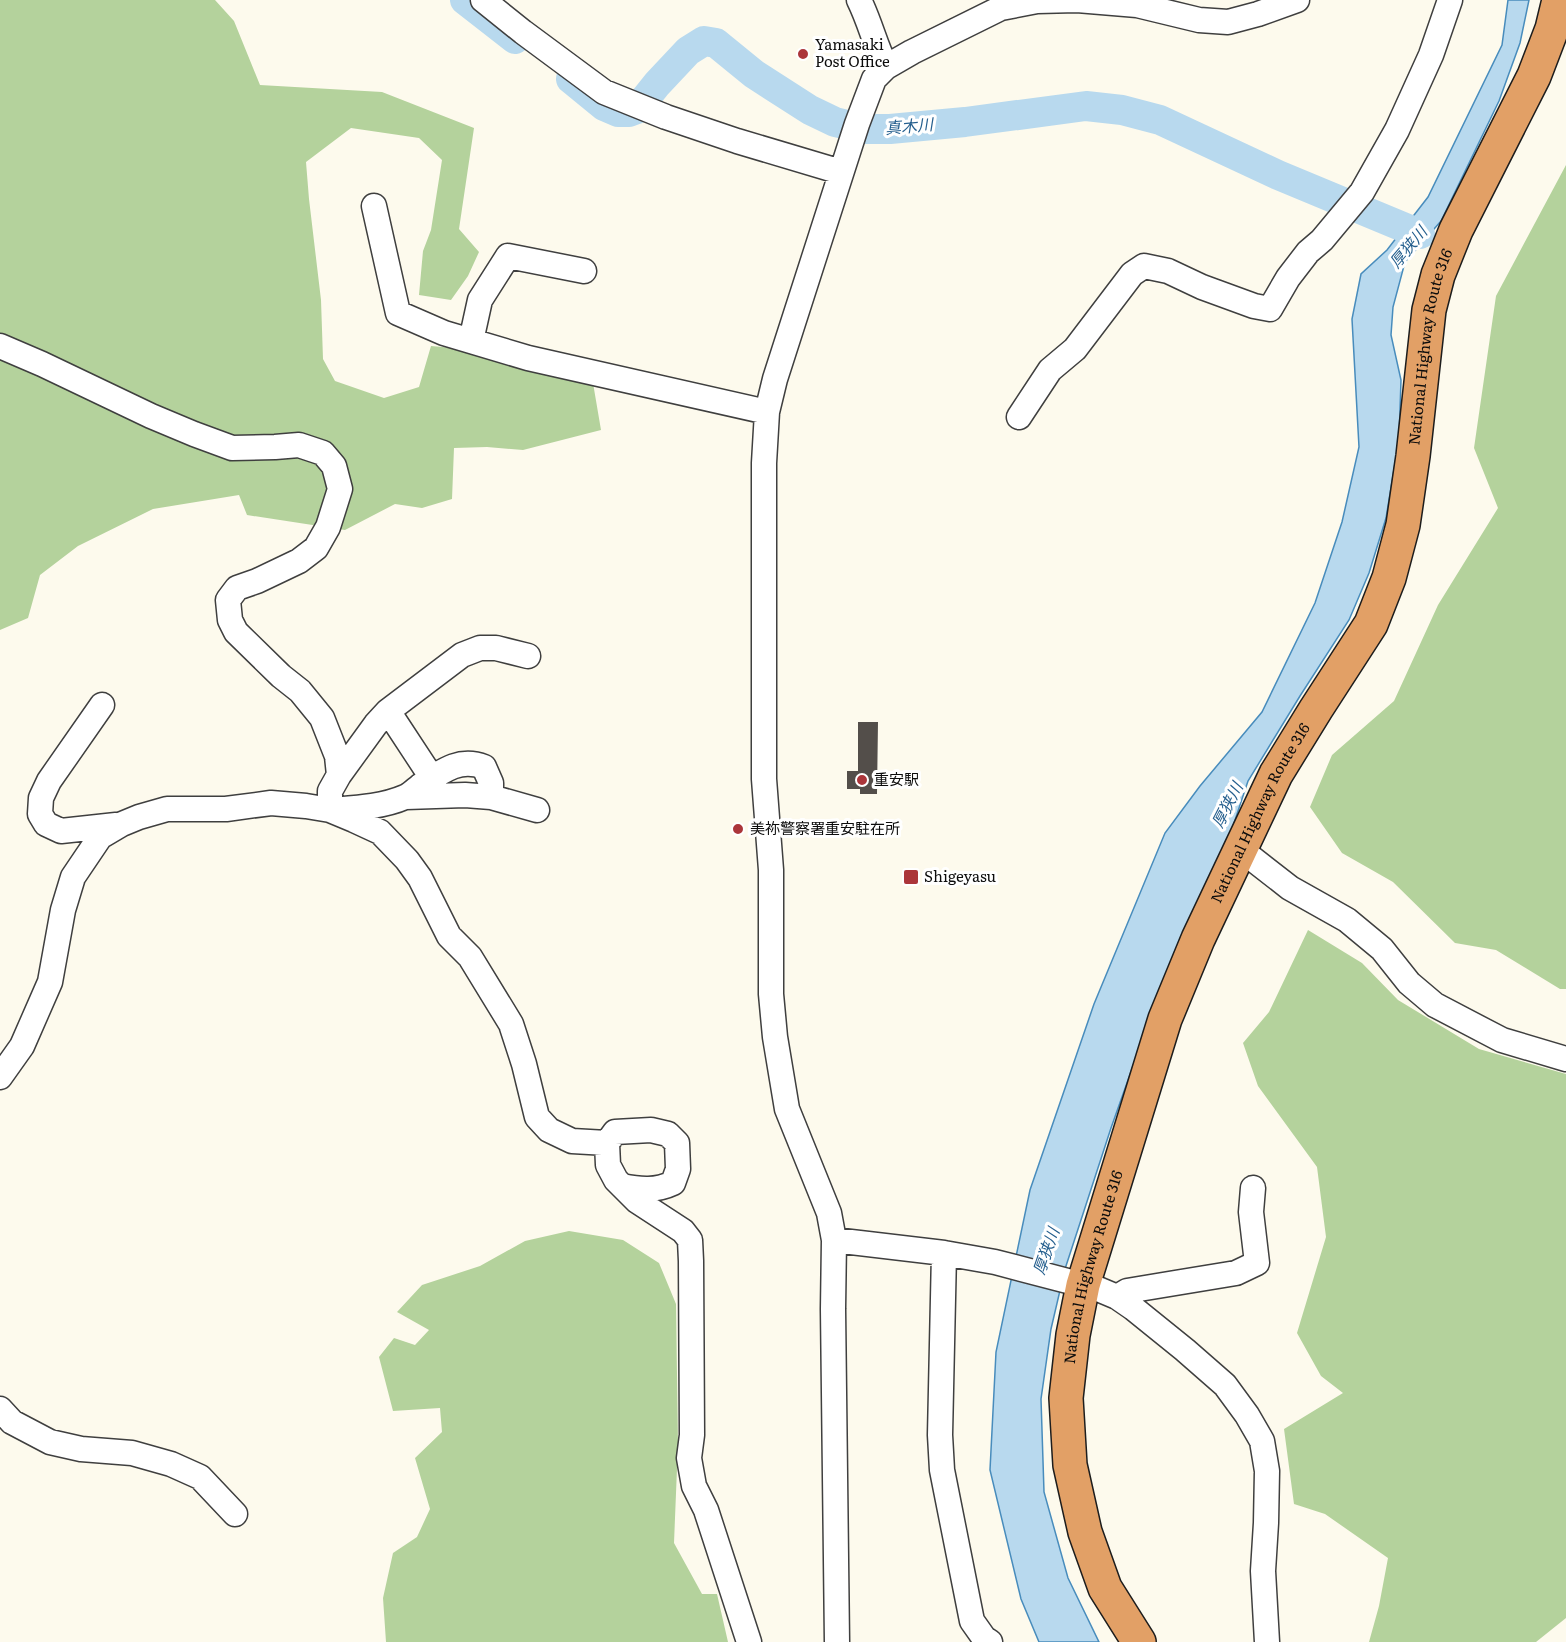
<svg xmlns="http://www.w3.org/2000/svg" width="1566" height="1642" font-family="Literata,'Noto Sans JP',serif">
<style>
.forest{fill:#b4d29c}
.water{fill:#b8d9ee;stroke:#488cbc;stroke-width:1.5}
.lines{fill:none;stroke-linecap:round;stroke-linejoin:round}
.river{stroke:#b8d9ee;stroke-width:30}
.building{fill:#534e4a}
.minor-casing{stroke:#3f3f3f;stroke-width:27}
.highway-casing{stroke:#1d1d1d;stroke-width:36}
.minor{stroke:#fff;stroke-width:24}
.highway{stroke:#e2a066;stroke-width:33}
.poi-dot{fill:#ab353a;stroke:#fff;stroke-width:2}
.labels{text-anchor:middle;stroke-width:6;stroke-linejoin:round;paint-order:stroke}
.poi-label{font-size:15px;fill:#0c0c0c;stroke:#fff;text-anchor:start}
.street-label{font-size:15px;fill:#0c0c0c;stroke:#fff}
.water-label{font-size:16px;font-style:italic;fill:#255f8e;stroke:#fff}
</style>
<rect width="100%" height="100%" fill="#fdfaed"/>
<path class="forest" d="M0,0H215L234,21L260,85L382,92L474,128L459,229L479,252L468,276L451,300L419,295L423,251L431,230L442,160L419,138L351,128L306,162L309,199L321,300L323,359L335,381L384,398L419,387L431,346L478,350L593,383L601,430L523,450L487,447L454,448L452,499L422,508L395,504L345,530L247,515L239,495L153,509L78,546L40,575L28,618L0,630Z
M1566,165V989H1560L1496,950L1455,943L1393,882L1342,853L1310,807L1332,755L1394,701L1438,605L1498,508L1474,448L1496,296Z
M1308,930L1362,963L1398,1000L1479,1049L1566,1074V1618L1536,1642H1369L1379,1606L1388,1558L1325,1514L1294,1504L1284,1429L1343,1393L1321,1376L1297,1333L1326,1237L1317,1167L1258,1086L1243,1043L1269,1012Z
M569,1231L623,1240L659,1263L676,1304L678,1444L674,1543L702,1594H717L728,1642H386L383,1598L393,1553L417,1537L430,1509L415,1458L442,1432L440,1408L393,1411L379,1357L394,1338L415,1345L429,1330L397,1312L422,1285L480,1266L525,1241Z"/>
<path class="water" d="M1508,0H1529L1520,43L1499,101L1441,221L1405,262L1393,307L1391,335L1401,380L1399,439L1386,518L1369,573L1349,620L1300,696L1248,781L1229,838L1162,984L1111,1128L1065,1269L1051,1329L1041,1399L1044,1492L1068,1578L1099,1642H1039L1021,1599L990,1470L996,1352L1030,1190L1094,1004L1165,833L1200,786L1262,712L1315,603L1342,522L1359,447L1352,319L1361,274L1387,250L1428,197L1502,45Z"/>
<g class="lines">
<path class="river" d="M465,0L515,39
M571,79L604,106L618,112H629L637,109L657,84L688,51L704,41L716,43L754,74L810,110L835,122L864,129H890L965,122L1086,106L1122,110L1160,120L1278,175L1420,234"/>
</g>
<path class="building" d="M858,722H878L877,794H860V789H847V771H858Z"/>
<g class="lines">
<defs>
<path id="minor" d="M483,0L523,32L604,92L666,117L737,141L841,172
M859,0C870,22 875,45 886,67
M374,206L398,313L444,333L528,358L767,412
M471,341L480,300L508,256L584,271
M0,346L42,364L151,416L194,434L232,448L275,447L299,445L323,453L334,466L340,489L328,527L316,548L299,561L257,581L237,588L228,600L230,620L236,632L281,676L300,691L322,718L337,756L339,775L330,791V810C355,808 382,807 405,797C410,795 415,790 420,786C441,772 459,757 484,767L491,783V797
M1019,417L1050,370L1075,349L1132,274L1144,266L1168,271L1202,287L1254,306L1270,309L1288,278L1308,252L1322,240L1362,192L1397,130L1431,55L1450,0
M102,705L49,781L41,798L40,814L46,824L61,831L116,825
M388,711L432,778
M339,775L376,724L388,711L462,655L480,648H496L528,656
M406,797L465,795L491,797L537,810
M1240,849L1290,888L1347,920L1382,949L1409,983L1435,1005L1502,1040L1566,1059
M0,1077L22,1046L50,982L63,910L73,877L100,837L122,824L139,817L167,809H226L271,803L306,806L330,810L354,820L380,832L407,860L420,878L449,936L470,957L511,1024L524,1064L537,1117L549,1130L572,1141L607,1143L615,1132L651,1130L668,1134L677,1143L678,1169L673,1183C656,1191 641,1190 622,1186
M607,1143L608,1165L616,1180L637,1201L683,1231L690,1240L691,1261L692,1435L689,1458L694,1486L706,1510L749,1642
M834,1240L944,1253L995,1262L1098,1289L1117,1297L1133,1308L1185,1350L1225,1385L1247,1415L1262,1441L1267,1471L1266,1523L1263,1571L1267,1642
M944,1253L940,1435L942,1470L972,1621L984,1638L990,1642
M1117,1297L1127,1291L1236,1273L1257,1263L1251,1212L1253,1188
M0,1409L12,1422L50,1442L81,1449L132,1453L171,1464L200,1477L235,1514
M837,1642L833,1309L834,1240L829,1213L787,1109L775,1037L771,994V870L764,779V463L767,412L775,379L857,124L874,79L886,67L912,52L1001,8L1037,1L1077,0L1137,5L1199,20L1228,22L1258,14L1297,0"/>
<g id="highway">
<path id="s1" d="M1139,1642L1105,1588L1085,1532L1070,1465L1066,1398L1073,1335L1083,1285L1165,1019L1198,939L1276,774L1316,709L1371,624L1389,578L1403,525L1413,456L1429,310L1438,275L1456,230L1534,76L1552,29L1559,0"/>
</g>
</defs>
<use href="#minor" class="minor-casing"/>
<use href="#highway" class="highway-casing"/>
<use href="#minor" class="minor"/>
<use href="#highway" class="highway"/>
</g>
<g class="poi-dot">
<circle cx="803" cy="54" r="6"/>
<circle cx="862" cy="780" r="6"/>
<circle cx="738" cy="829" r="6"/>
<rect x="903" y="869" width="16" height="16" rx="3"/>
</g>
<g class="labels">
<g class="poi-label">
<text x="815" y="50">Yamasaki<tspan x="815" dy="17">Post Office</tspan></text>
<text x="874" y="785">重安駅</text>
<text x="750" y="834">美祢警察署重安駐在所</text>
<text x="924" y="882">Shigeyasu</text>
</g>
<g class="street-label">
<text dy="5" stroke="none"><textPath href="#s1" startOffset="1383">National Highway Route 316</textPath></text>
<text dy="5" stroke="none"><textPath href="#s1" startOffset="879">National Highway Route 316</textPath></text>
<text dy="5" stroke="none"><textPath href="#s1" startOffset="393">National Highway Route 316</textPath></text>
</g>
<g class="water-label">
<text transform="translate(909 126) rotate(-5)" y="6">真木川</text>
<text transform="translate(1408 247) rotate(-50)" y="6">厚狭川</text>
<text transform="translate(1227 805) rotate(-63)" y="6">厚狭川</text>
<text transform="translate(1046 1251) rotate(-71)" y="6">厚狭川</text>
</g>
</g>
</svg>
